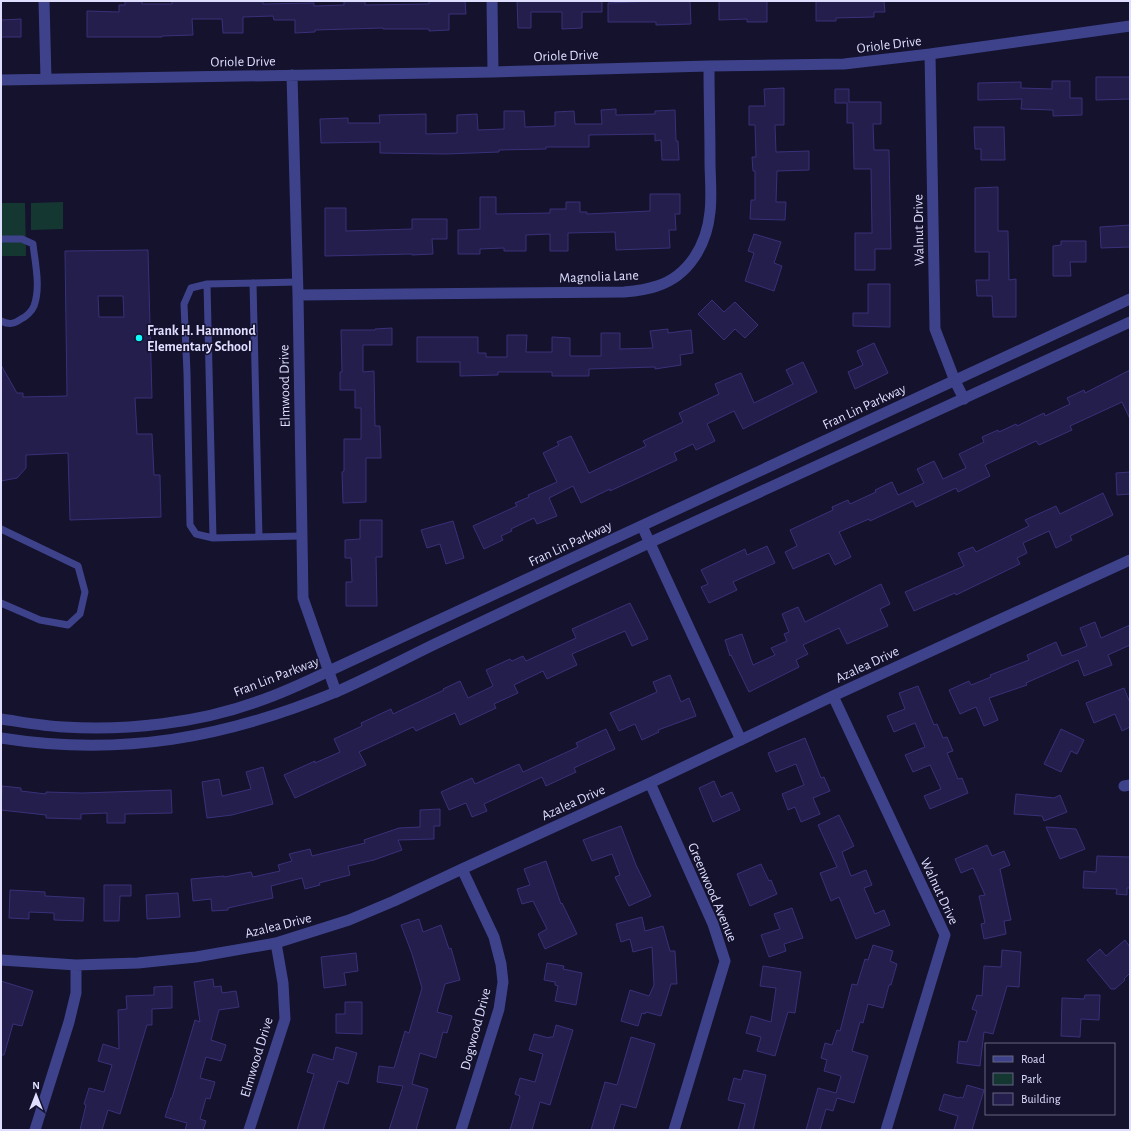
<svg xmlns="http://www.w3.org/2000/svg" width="1131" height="1131" font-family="'Alegreya Sans',sans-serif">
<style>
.green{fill:#153732}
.building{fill:#241e4d;stroke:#383179;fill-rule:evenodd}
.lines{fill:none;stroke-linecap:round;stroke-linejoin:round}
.service{stroke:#3e428b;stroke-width:7}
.minor{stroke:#3e428b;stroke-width:11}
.tertiary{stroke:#3e428b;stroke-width:11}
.poi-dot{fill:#0df9fc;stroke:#14122d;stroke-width:1.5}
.labels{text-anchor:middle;stroke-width:3;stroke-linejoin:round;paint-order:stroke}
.street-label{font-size:14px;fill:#dfdeff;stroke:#14122d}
.poi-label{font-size:14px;font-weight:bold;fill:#dfdeff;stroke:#14122d;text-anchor:start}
</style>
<rect width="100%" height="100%" fill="#14122d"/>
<path class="green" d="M63,202V229L31,230V203Z
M1,203H25L26,256H1Z"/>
<path class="building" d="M125,1H142V4H172V1H263V4L314,3V6L344,5V1H365V5L429,4V1H465L466,14H449V30L429,31V29H383V28L315,30V32L295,33V20H274L273,16L243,17V33H223L222,19H192L193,35L162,36V37H87V11L119,12V5H125Z
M517,1H602V12H582V28L562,29V12H531V28H518Z
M656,1H690L691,24L656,25V22H608V3Z
M719,1H767V22H747V19L719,20Z
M816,1H884L885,12H874V17L836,18V21H816Z
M21,19V37H1V20Z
M1096,77H1130V99L1096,100Z
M1052,81H1070V98H1082V115L1053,116V110L1021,109L1022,99L978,100V83L1021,82V88L1052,89Z
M784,88V125H775L776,152L809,151V170L777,171L776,202H786L785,220L750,219L751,200H755V171H753L752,157H756L755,125H749V106H765L764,89Z
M835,89H849V102H881V124H873L874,150H889L891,249H875V270H855V233H872L871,169H854L853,123H847V103H835Z
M616,109V115L655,114V111L675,110L676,141H678L679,160H662L661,140L655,141V134L589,135V147H546V149L499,150V152L446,154L380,153V142L321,143L320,119L348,118V123H380L379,115L426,114V134L457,133V115L477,114L478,130L504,129V111H524L525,127L555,126V112L574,111L575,124H602L601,110Z
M974,127H1004L1005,160H981V149H975Z
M998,187V231H1008L1009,280L1016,279V317H993L992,296H977L976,280H989V252H975V188Z
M650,194H680V214H675L676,230H669L670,248L616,250L615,232L568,233V251H550V234L526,235V251H504V248L480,249V254H458V230L480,229V197H496V214L550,213V209H566V202H580V212H587V214L650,211Z
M325,208H346V231L412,229V219H447V239H432L433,254L412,255V254L325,256Z
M1130,225V247L1101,248L1100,227Z
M754,234L781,242L774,263L782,266L774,291L745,281L754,253L748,251Z
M1061,241H1086V262H1070L1071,276H1053V246L1061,245Z
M148,250L152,398H135L137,434H152L154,475H160L161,517L70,520L68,453L26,455V468L17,478L1,481V365L17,393H23V397L67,396L65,251ZM98,296H123L124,317H99Z
M868,284H890V327L853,326V313H868Z
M712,300L724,312L735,302L758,325L745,338L735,329L724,340L698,314Z
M392,328V345H363V372L374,371L375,426H380L381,458H366V502L343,503L342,472L344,471V439H361V408H355V390H340V372H342L341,330H375V329Z
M668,329V333L691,330L693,353L680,355L681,365L655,369V367L589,369V376H552V372H498V375L460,376V362H417V337H478V353H486V357H507V335H527L526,352H552V337L570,338V356H601V333H620V349L653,348L650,331Z
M874,343L888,373L855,389L848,372L863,365L857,351Z
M803,362L817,392L743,429L734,411L707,424L715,441L696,450L693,444L674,453L677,460L610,491V489L581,503L573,486L549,498L557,516L537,524L534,518L511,529L512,531L501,536L503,540L484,549L473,526L517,506L515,503L529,497L528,495L557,482L543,453L559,445L557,442L571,436L589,473L646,446L643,441L683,422L679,413L719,394L715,384L741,373L754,403L793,384L786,370Z
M1130,370V419L1122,402L1070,426L1072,430L1039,445L1036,441L985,465L990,476L958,492L956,488L916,507L913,501L870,521L869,519L839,532L851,557L835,565L829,553L793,569L785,552L797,546L790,530L833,510L832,507L848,500L850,504L876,492L875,490L892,482L898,495L924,483L917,469L934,461L943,479L966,468L959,454L984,442L982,437L998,430L999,432L1016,424L1017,426L1044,413L1045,416L1070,404L1067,398L1084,390L1085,393Z
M1130,472V494L1117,495L1116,473Z
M1103,493L1113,515L1070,536L1072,540L1056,548L1049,531L1023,543L1027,553L1017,558L1020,564L956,595L955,593L914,611L905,592L964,566L958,553L973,547L976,552L1029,526L1025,520L1056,506L1060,514Z
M360,520H382V557H376L377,606H346V582H352L351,558H345V540L360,539Z
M453,521L464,558L446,564L440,544L427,548L421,530Z
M767,546L775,563L733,582L737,590L709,603L701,587L708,584L701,570L745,549L747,555Z
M881,584L890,604L880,609L888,626L847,644L839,628L803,645L808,654L796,660L799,667L749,692L731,655L730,656L725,640L742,634L753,665L775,655L771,648L787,641L784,634L789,632L782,614L798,607L805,622Z
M630,603L648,639L632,646L625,631L572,654L577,665L547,679L543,671L514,685L518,693L494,704L496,708L460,725L455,713L416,731L413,727L359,752L366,765L295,798L284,775L315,761V763L340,752L334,739L362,726L361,723L391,709L393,714L444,690L443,689L460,681L468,698L493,686L486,670L510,659L512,661L523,656L526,661L576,638L572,629Z
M1095,622L1101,638L1130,625V645L1108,655L1112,665L1084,676L1078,660L1026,683L1027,685L989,698L998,720L984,726L976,707L960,714L949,690L969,681L971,685L991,677L990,675L1029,660L1027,655L1056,642L1062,656L1087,646L1080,628Z
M670,675L681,702L689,698L696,716L658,730L659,732L642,740L635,724L619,731L610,713L657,692L653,682Z
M918,686L934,725L937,724L943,738L947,737L953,751L947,753L958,779L962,778L968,793L930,809L924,796L941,789L930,765L913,772L905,755L925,747L915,723L894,732L887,716L905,709L899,693Z
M1124,688L1130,703V727L1122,731L1115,714L1094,723L1086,703Z
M606,729L615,749L574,768L576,772L546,786L542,777L484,804L487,811L472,817L466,803L449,810L441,792L472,778L475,784L519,764L523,772L578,747L576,743Z
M1061,729L1084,740L1077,754L1071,751L1061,772L1044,764Z
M805,738L821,778L824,777L830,791L813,798L820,814L801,822L795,807L788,810L782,794L804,785L796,764L776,772L768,753Z
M263,767L273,804L232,815L207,818L202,782L219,779L222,796L251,789L246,772Z
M714,781L721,797L732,792L740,810L713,822L699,788Z
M2,786L21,788V791L46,794V792L82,793L171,790L172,813L125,814V823H107V813L81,814V819L46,818V815L1,810Z
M1016,794L1054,798L1060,795L1067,812L1044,821L1042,816L1014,814Z
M440,809V826H434V839L398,840L402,850L374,860L348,866L350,875L319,883L320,885L305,889L302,878L271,886L273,898L228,908V910L212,911L211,899L193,901L191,879L224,876V877L251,872L253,877L280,871L278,865L292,861L289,854L310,849L312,856L365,843L364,840L399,828L420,827V810Z
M839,815L854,846L842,852L851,876L866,870L872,885L864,888L875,914L884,910L890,925L856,939L839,897L831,901L820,873L837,867L818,825Z
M621,826L636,865L651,896L629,906L615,877L620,875L612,854L592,861L583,840Z
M1046,827L1076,829L1085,849L1060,859Z
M987,845L992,856L1004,851L1010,865L1000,869L1011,920L1004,921L1006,934L984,939L981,924L985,923L979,896L985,895L973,868L961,873L955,859Z
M1097,856L1130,857V888H1127V895L1116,894L1117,889L1083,888L1084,871L1096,872Z
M546,861L561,904L562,903L577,934L545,949L538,934L547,929L533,901L522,904L517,889L530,885L524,869Z
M761,864L769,881L771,880L777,894L750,906L737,874Z
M104,885H131V896H120L119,921H104Z
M10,890L45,892V896L84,898L83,921L54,920V913L29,912V919L9,918Z
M178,893L180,917L147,919L146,895Z
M792,908L803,938L784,944L786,951L769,957L761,935L780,929L774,914Z
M642,917L645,931L663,926L670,951H675L677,984H671L661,1016L646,1012L645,1014L642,1013L638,1026L621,1021L630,990L649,996L654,985L652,947L633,952L630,939L621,942L616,924Z
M419,919L423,932L441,925L449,949L451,948L460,980L445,984L437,1012L452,1016L447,1033L443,1032L436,1058L420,1053L412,1084L428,1089L416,1130H389L403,1086L377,1082L379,1066L394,1068L405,1031L409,1033L422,988L412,954L401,925Z
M1125,940L1130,947V973L1124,979L1125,980L1115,989H1111L1087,960L1100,949L1106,956Z
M873,945L893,951L890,961L897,964L891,985H889L883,1008L868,1004L863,1023L860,1022L852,1051L868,1056L854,1103L837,1098L833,1111L826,1109L820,1130H806L818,1088L836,1093L841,1076L824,1071L827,1060L821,1058L825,1043L832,1045L837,1030L840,1031L852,984L857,985L865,959L868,960Z
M1002,950L1021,952L1019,987L1007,986L993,1034L984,1032L980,1066L957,1063L959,1041L967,1042L977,1011L972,1009L977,995L982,996L984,966L1001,967Z
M356,953L358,971L344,973L346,985L324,988L321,957Z
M547,963L564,966L563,969L582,973L576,1005L555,1001L558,986L555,985V982L544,980Z
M763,966L801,972L795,1013L788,1012L775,1056L757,1051L761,1037L746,1033L751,1016L771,1022L776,988L760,986Z
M213,979L214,987L221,986L222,993L236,991L239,1007L219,1010L211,1040L226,1045L221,1061L206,1057L200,1078L215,1082L210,1099L206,1098L200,1119L206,1121L203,1130H185L187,1123L165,1117L171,1098H172L195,1020L200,1022L194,982Z
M1,981L33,991L22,1026L13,1024L4,1055H1Z
M172,986V1008L152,1009V1025H147L120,1114L108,1110L102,1130H80L86,1105L84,1104L89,1088L104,1092L112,1065L98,1061L103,1044L119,1049L118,1010L127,1009L126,996L154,995V987Z
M1085,995H1100L1099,1020L1081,1019L1080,1037L1061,1036L1062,998L1084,999Z
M345,1002H362V1034L336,1033V1014H345Z
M556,1025L573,1030L550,1105L540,1102L532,1130H510L520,1096L515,1094L520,1078L535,1082L543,1054L529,1050L534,1034L549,1038V1037H553Z
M631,1037L655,1044L636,1108L621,1104L613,1130H591L605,1082L617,1085Z
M336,1047L357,1053L348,1084L338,1081L323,1130H297L314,1074L307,1072L313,1054L333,1060Z
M744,1070L766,1075L753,1130H738L745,1104L728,1100L734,1078L741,1080Z
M967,1085L984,1090L972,1130H954L958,1116L939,1110L944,1094L959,1098L960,1097L963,1098Z"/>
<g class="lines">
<path class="service" d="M1,239H22L33,244C35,263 41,287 34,306C32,311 26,317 21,319C14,324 9,325 1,321
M298,282L207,284L191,288L184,304L187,373L190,525L196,534L213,538L302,536
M253,283L259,537
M207,284L213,538
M1,529L78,566L85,592L80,614L68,625L40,620L1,603"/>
<path class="minor" d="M44,1L46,79
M492,1L493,72
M930,54L935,329L955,381L964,399
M292,75L298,295L303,598L336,692
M1,80L493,72L709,66L844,64L930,54L1130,26
M298,295L624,292C636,291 646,290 657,286C689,276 707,244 710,212C712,195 710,177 710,160C710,129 709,97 709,66
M642,526L741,740
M833,696L945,935L886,1130
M650,783L713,924L725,961L674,1130
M1124,786L1130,785
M1,960L76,965L138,963L196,957L276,943L349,920L394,901L462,869L650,783L833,696L1130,560
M35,1130L69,1022L76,993V965
M249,1130L285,1019L283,983L276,943
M461,1130L499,1009L503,982L501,964L494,937L462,869"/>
<path class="tertiary" d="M1,719C22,722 43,726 64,727C127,731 199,723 259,701C283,693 306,682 329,671L1130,299
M1,738C121,757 225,738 336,692C370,677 402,660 435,644C507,610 579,576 651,542C811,468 971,396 1130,322"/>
</g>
<circle class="poi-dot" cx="139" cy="338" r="4"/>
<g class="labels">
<g class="street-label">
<text transform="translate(889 44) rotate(-7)" y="5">Oriole Drive</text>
<text transform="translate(566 55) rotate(-2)" y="5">Oriole Drive</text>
<text transform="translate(243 61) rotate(-1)" y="5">Oriole Drive</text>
<text transform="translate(918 230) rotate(-91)" y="5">Walnut Drive</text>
<text transform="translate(599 276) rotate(-2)" y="5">Magnolia Lane</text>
<text transform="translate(284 386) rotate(-91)" y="5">Elmwood Drive</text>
<text transform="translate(864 406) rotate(-25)" y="5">Fran Lin Parkway</text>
<text transform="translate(570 543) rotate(-25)" y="5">Fran Lin Parkway</text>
<text transform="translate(867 664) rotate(-25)" y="5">Azalea Drive</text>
<text transform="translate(276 676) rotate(-21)" y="5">Fran Lin Parkway</text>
<text transform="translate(573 802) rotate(-24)" y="5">Azalea Drive</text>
<text transform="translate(940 891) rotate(65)" y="5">Walnut Drive</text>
<text transform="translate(713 892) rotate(67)" y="5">Greenwood Avenue</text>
<text transform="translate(278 925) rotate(-14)" y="5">Azalea Drive</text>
<text transform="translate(475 1029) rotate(-75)" y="5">Dogwood Drive</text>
<text transform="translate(256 1057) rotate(-73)" y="5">Elmwood Drive</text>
</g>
<g class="poi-label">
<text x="147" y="335">Frank H. Hammond<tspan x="147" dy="16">Elementary School</tspan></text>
</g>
</g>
<rect width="1131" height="1131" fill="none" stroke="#dfdeff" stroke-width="4"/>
<rect x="985" y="1043" width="130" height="72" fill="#14122d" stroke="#656481"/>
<rect x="993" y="1056" width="20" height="6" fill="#3e428b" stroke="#656481"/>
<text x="1021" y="1063" font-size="12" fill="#dfdeff">Road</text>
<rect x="993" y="1073" width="20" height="12" fill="#153732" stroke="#656481"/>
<text x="1021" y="1083" font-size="12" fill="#dfdeff">Park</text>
<rect x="993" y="1093" width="20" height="12" fill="#241e4d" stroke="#656481"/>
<text x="1021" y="1103" font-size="12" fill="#dfdeff">Building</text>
<g transform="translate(36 1095)" stroke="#14122d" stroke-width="3" paint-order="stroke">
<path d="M0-3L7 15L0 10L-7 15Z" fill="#dfdeff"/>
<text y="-6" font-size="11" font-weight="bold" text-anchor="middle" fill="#dfdeff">N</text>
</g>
</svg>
